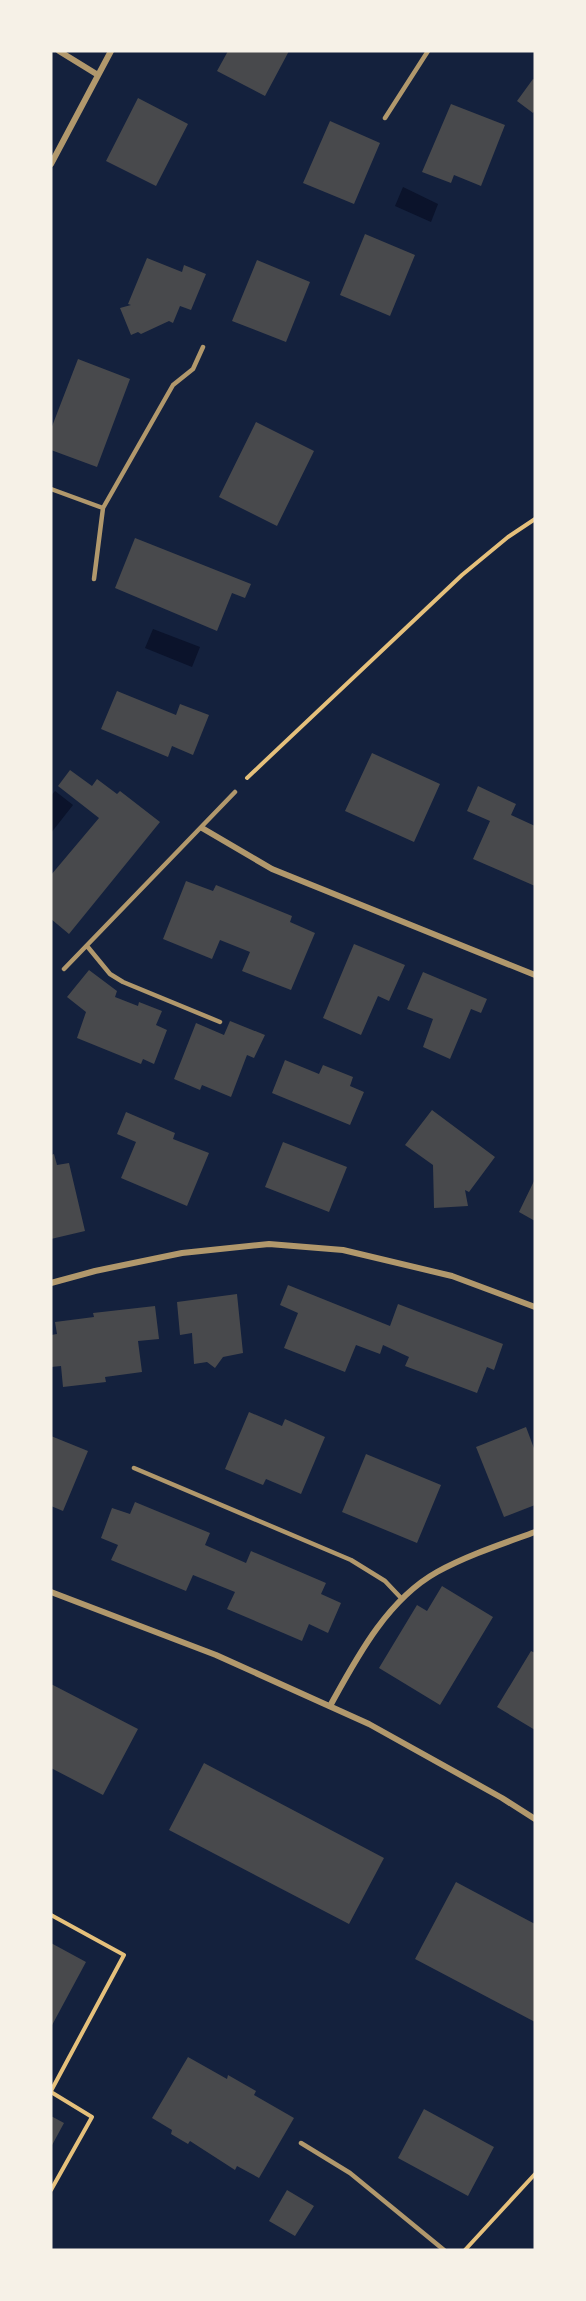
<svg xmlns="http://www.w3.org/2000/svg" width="586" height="2301" font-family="'IBM Plex Serif',serif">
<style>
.water{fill:#0b132b}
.building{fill:#48494c}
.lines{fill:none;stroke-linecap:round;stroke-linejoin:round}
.path{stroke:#e5c07b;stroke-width:4}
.service{stroke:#b1986c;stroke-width:4.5}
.minor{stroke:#b1986c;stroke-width:6}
</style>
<rect width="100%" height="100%" fill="#14213d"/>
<path class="water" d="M403,187L438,204L431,222L395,206Z
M153,629L200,647L192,667L145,648Z
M55,791L73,805L51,833V796Z"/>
<path class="building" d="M228,51H289L265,96L217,71Z
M533,79L535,80V110L533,113L517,101Z
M138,98L188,124L156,186L106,161Z
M451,104L505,125L481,186L454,175L451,183L422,172Z
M330,121L380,143L354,204L303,183Z
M365,234L415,255L390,316L340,295Z
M147,258L182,272L184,265L206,274L191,310L180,306L173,323L169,321L141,334L138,332L131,335L120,308L131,305L128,304Z
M257,260L310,282L286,342L232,321Z
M78,359L130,379L97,467L51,450V429Z
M256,422L314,451L277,526L219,497Z
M135,538L251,584L245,598L232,593L217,631L115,588Z
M117,691L176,715L180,704L209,715L193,755L172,746L168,757L101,729Z
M372,753L440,784L414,842L345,811Z
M70,770L92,786L97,779L117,794L120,791L160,822L69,934L51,919V875L99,818L58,786Z
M478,786L516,804L511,815L535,826V886L473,859L490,821L467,811Z
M186,881L213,891L216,885L292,916L290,922L315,933L291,990L242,971L250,952L220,940L212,959L163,939Z
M354,944L405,965L389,1001L378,996L361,1035L323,1018Z
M89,970L117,991L115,997L138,1006L139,1002L162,1011L156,1025L167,1030L154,1064L143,1059L141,1064L77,1038L86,1012L67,997Z
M423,972L487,999L481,1013L471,1009L450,1059L423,1047L433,1019L407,1009Z
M230,1021L265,1035L254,1058L247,1055L231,1097L202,1085L200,1090L174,1079L196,1023L224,1035Z
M285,1060L319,1074L323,1065L353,1077L350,1086L364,1092L350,1125L272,1093Z
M432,1110L495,1157L469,1192L465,1190L468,1206L434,1208L433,1165L405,1145Z
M126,1112L175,1133L173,1139L209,1153L187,1206L121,1178L136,1142L117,1134Z
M283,1142L347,1167L329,1212L265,1187Z
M54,1154L57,1165L69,1163L85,1231L51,1239V1155Z
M535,1179V1221L519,1212Z
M288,1285L390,1326L398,1304L503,1344L494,1370L487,1367L477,1393L405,1366L409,1357L383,1345L380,1354L356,1345L345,1372L284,1348L298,1313L280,1305Z
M237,1294L243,1353L223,1357L215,1368L207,1362L194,1364L192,1333L180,1335L177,1302Z
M155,1306L159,1339L138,1341L142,1372L105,1377L106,1382L63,1387L61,1366L51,1367V1335L57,1334L55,1322L94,1317L93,1313Z
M249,1412L282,1426L285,1419L325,1437L301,1494L266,1479L263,1485L225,1469Z
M526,1427L535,1451V1505L504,1517L476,1447Z
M51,1436L88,1451L63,1511L51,1506Z
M366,1454L441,1485L417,1543L342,1512Z
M135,1502L210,1533L205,1545L246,1563L251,1551L326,1583L321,1594L341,1603L328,1633L309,1624L302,1641L227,1609L235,1592L193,1575L186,1591L111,1560L118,1545L101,1538L112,1508L130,1514Z
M442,1586L493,1617L440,1705L379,1668L417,1605L427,1611Z
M531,1651L535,1653V1730L497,1707Z
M51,1684L138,1729L103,1795L51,1768Z
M204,1763L384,1858L349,1924L169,1830Z
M456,1882L535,1924V2022L415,1959Z
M51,1943L86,1962L51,2027Z
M188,2057L227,2079L228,2075L256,2091L254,2095L294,2118L259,2178L237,2166L235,2170L190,2141L188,2144L171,2134L172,2130L152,2118Z
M424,2109L494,2147L468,2196L398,2158Z
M51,2116L64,2123L51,2147Z
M287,2190L314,2206L295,2236L269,2221Z"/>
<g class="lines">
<path class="path" d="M247,778L462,575L508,537L535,519
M51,1915L124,1955L51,2091
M51,2092L92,2117L51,2190
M465,2250L535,2174"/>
<path class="service" d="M385,118L428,51
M51,489L103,508
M94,579L103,508L173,385L193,369L203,347
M87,946L110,974L123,982L220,1022
M64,969L235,792
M134,1468L351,1560L385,1581L402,1599
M301,2143L350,2173L444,2250"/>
<path class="minor" d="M59,51L98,75
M51,164L111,51
M202,828L272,869L535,975
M51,1283L95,1271L182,1253L269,1244L343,1250L452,1276L535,1307
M51,1592L216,1655L369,1724L502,1798L535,1819
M330,1706C357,1657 387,1600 437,1572C468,1555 502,1544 535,1532"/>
</g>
<rect width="586" height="2301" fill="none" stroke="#f6f1e7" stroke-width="105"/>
</svg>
